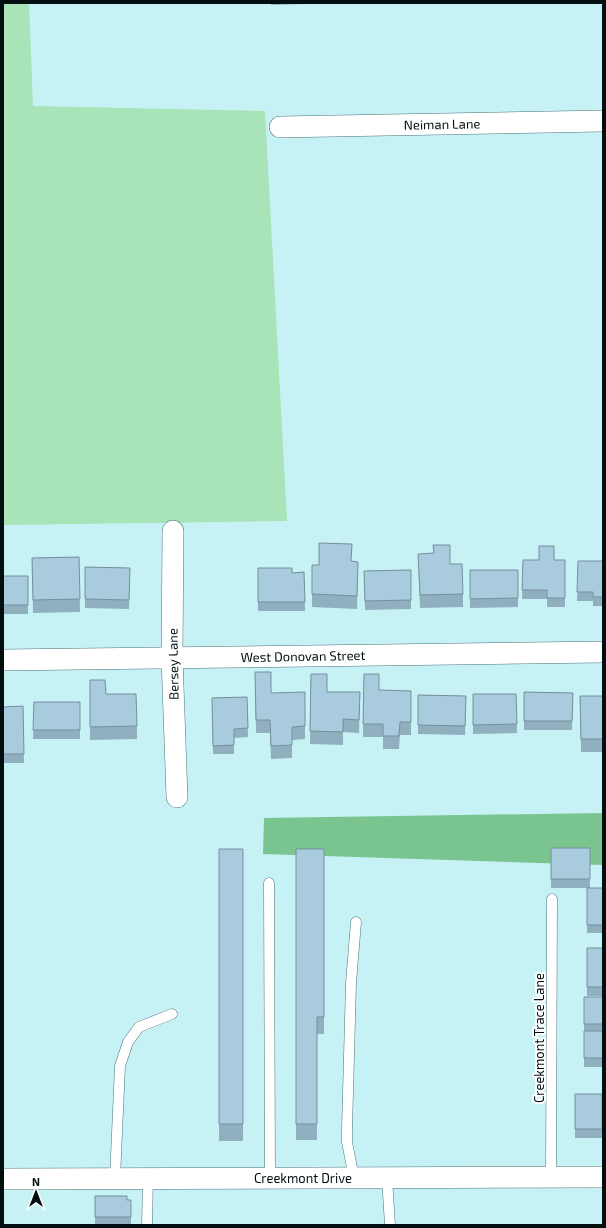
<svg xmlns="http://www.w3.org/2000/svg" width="606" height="1228" font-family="'Exo 2',sans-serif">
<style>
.green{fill:#a8e4b8}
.forest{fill:#79c48f}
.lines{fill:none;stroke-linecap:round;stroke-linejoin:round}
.lane-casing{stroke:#4b7478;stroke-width:11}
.street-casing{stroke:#4b7478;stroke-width:22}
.lane{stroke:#fff;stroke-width:10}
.street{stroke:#fff;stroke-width:21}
.wall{fill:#90afbf}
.building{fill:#a8ccde;stroke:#768f9b}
.labels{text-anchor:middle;stroke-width:4;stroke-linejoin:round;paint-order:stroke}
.street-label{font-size:13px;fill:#020f11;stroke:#fff}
</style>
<rect width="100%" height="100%" fill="#c6f2f6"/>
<path class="green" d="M3,3H29L33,106L265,111L287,521L3,525Z"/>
<path class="forest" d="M603,813V865L263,854L264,818Z"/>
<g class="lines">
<defs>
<path id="lane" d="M269,883L270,1178
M551,1177L552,899
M115,1178L120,1066L128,1042L139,1027L172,1014
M354,1178L347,1142V1129L351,983L356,922
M387,1178L390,1225
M147,1225L148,1178"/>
<path id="street" d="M280,127L603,121
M173,531L172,658L177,797
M3,660L603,652
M3,1179L603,1177"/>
</defs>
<use href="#lane" class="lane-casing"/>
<use href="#street" class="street-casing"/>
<use href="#lane" class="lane"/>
<use href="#street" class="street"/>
</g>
<path class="wall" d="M271,3H306V4L271,5Z
M418,554L450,564L463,594V607L420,608Z
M79,557L80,612L33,613L32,558Z
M523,560H565V607H547V599H522Z
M352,561L358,575L357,609L312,607V594L319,565Z
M578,561H603V606H593V601H577Z
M85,567L130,568L129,609L85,608Z
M258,568L292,573L304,572L305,611H258Z
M411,570V609L365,610L364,571Z
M470,570H518V607L470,608Z
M3,576H28V614H3Z
M255,672L271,693L305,692V739L292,740V758L271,759L270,733H256Z
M311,674L327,692H360L359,733L343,732V745L310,744Z
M364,674L379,690L411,691V735H400L399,749H383V737H363Z
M90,680L106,694L137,726V739L90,740Z
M524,692L573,693L572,730H524Z
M473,694H516L517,733L473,734Z
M418,695L466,696L465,735L418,734Z
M580,696H603V752H581Z
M247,697L248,737L234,738V754H213L212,698Z
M34,702H80V739H33Z
M23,706L24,763H3V707Z
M551,848H590V888H603V933H587V888H551Z
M219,849H243V1141H219Z
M296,849H324V1034H317V1140H296Z
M587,948H603V996H587Z
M584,997H603V1067H584Z
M575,1094H602V1138H575Z
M95,1196L127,1200H131V1225H95Z"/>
<path class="building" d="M319,543L352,544L351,561L358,562L357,596L312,594V565H319Z
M433,545H450V564H462L463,594L420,595L418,554L434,553Z
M539,546H554V560H565V598H547V590H522L523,560H539Z
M79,557L80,599L33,600L32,558Z
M578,561H603V597H593V592H577Z
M85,567L130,568L129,600L85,599Z
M258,568H292V573L304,572L305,602H258Z
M411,570V600L365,601L364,571Z
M470,570H518V598L470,599Z
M3,576H28V605H3Z
M255,672H271V693L305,692V726L292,727V745L271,746L270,720H256Z
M311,674H327V692H360L359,720L343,719V732L310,731Z
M364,674H379V690L411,691V722H400L399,736H383V724H363Z
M90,680H105L106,694H136L137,726L90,727Z
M524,692L573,693L572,721H524Z
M473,694H516L517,724L473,725Z
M418,695L466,696L465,726L418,725Z
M580,696H603V739H581Z
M247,697L248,728L234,729V745L213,746L212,698Z
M34,702H80V730H33Z
M23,706L24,754H3V707Z
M551,848H590V879H551Z
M219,849H243V1124H219Z
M296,849H324V1017H317V1124H296Z
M587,888H603V925H587Z
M587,948H603V987H587Z
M584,997H603V1024H584Z
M584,1031H603V1058H584Z
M575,1094H602V1129H575Z
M95,1196H127V1200H131V1217H95Z"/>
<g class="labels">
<g class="street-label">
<text transform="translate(442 124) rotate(-1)" y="5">Neiman Lane</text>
<text transform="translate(303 656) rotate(-1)" y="5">West Donovan Street</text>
<text transform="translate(173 664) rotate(-91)" y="5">Bersey Lane</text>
<text transform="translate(539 1038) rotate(-90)" y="5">Creekmont Trace Lane</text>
<text x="303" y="1183">Creekmont Drive</text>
</g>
</g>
<rect width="606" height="1228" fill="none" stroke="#020f11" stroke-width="8"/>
<g transform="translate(36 1192)" stroke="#ffffff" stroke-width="3" paint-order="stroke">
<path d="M0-3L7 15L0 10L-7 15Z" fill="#020f11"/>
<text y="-6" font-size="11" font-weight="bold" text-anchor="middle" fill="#020f11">N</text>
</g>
</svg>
